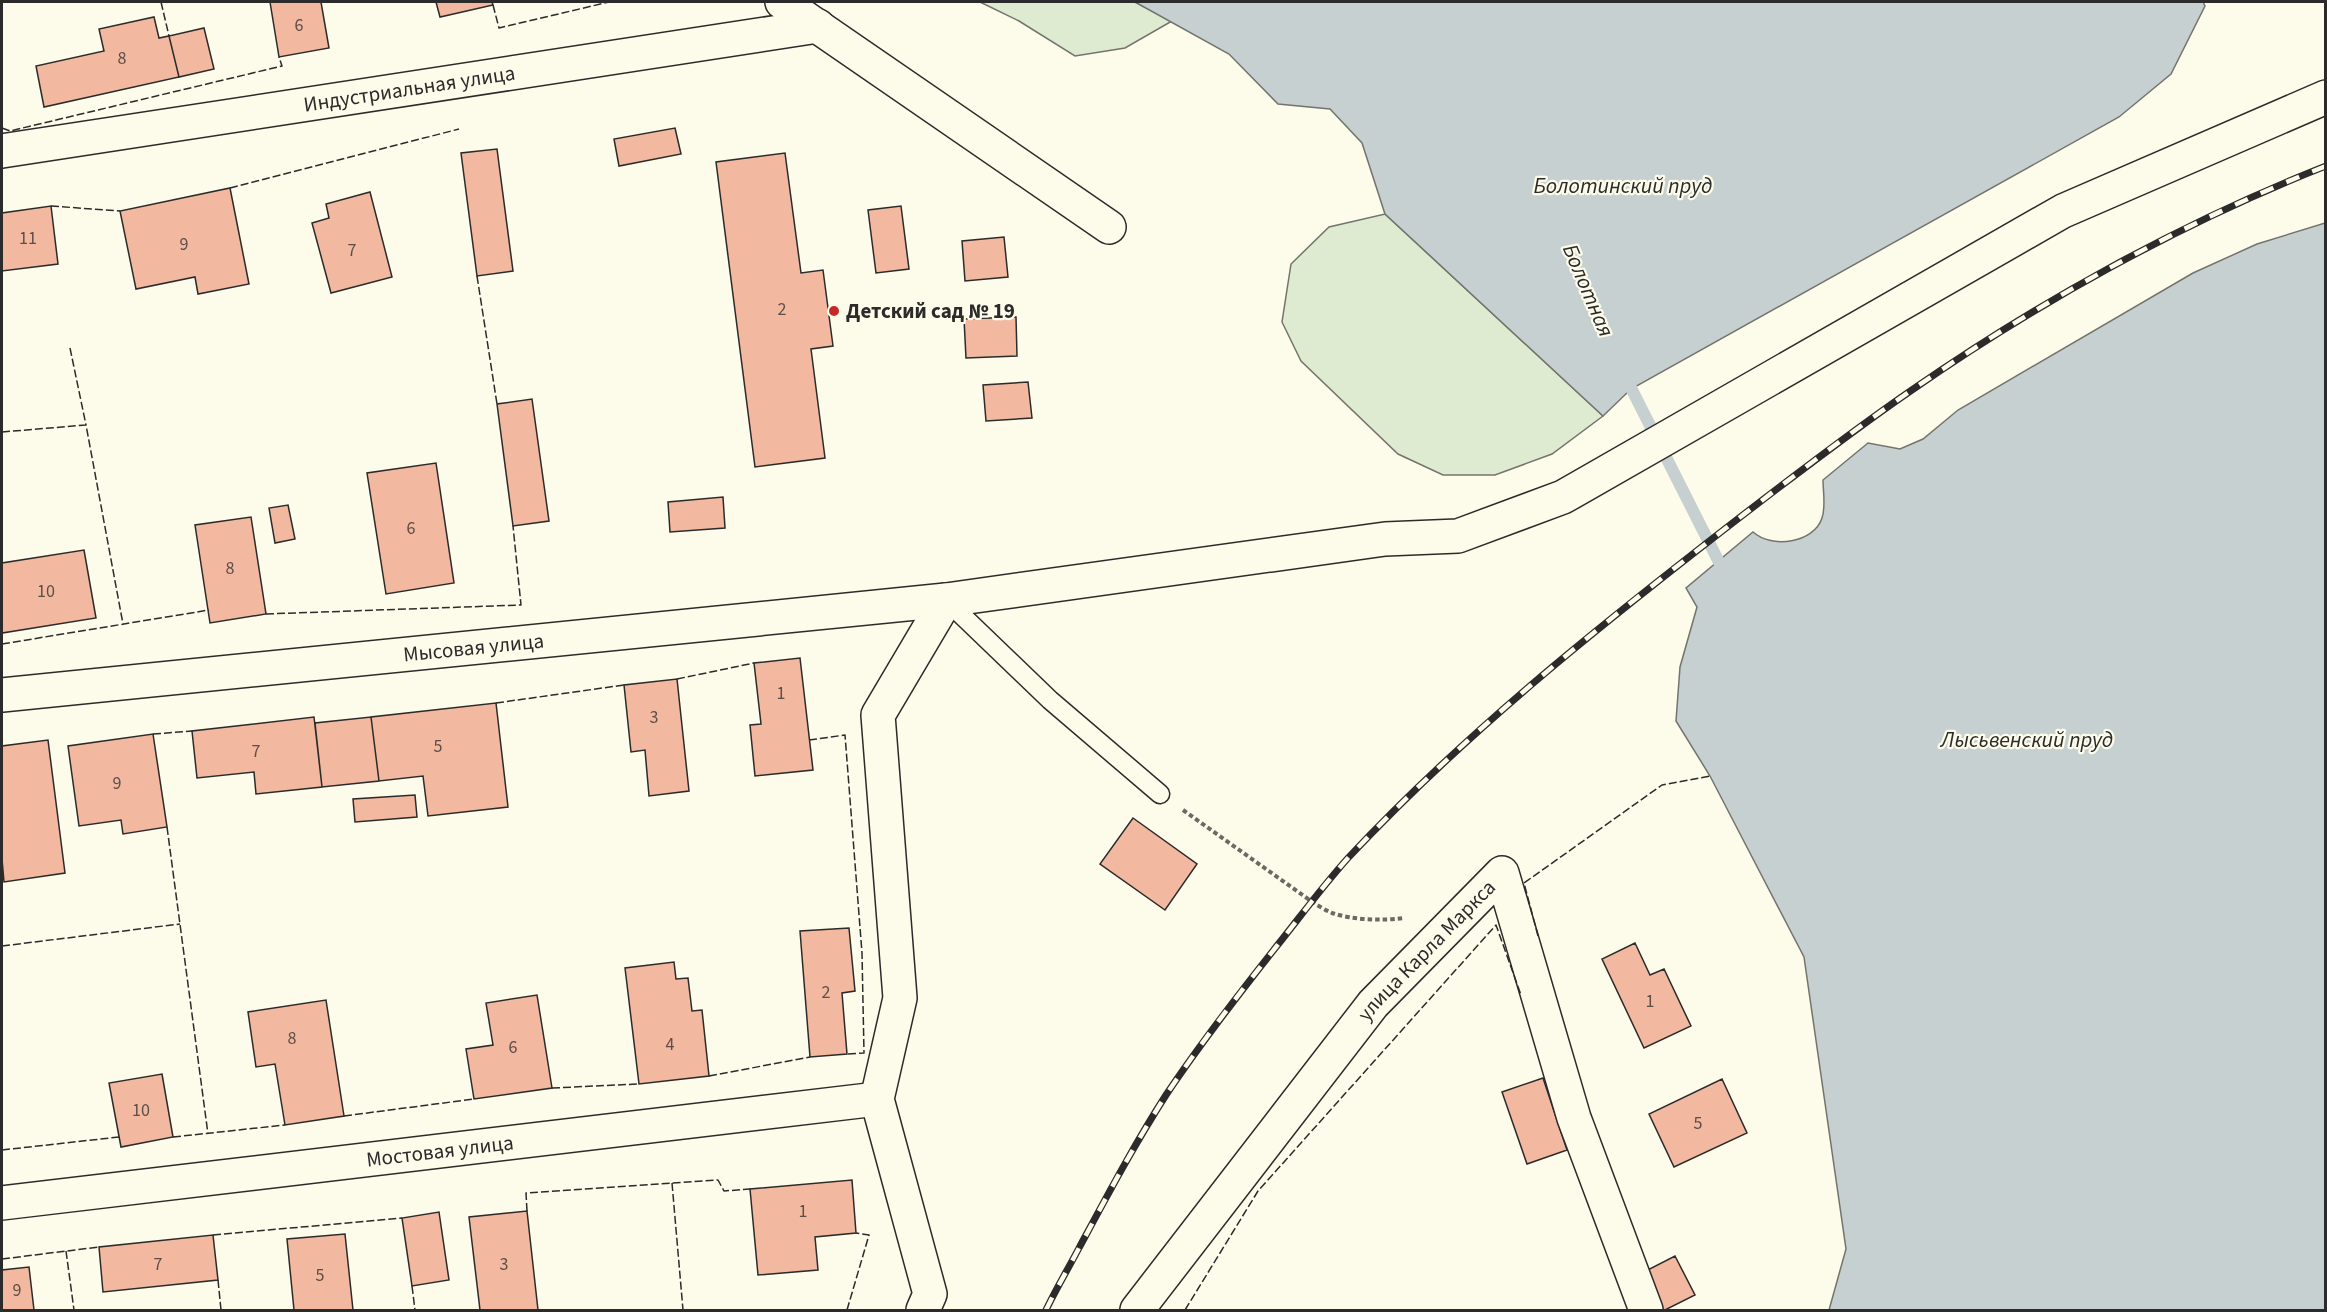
<svg xmlns="http://www.w3.org/2000/svg" width="2327" height="1312" font-family="'Source Sans 3',sans-serif">
<style>
.green{fill:#deebd1;stroke:#74746e;stroke-width:1.5}
.water{fill:#c7d0d0;stroke:#74746e;stroke-width:1.5}
.lines{fill:none;stroke-linecap:round;stroke-linejoin:round}
.stream{stroke:#c7d0d0;stroke-width:12}
.building{fill:#f2b8a0;stroke:#2b2b2b;stroke-width:1.5}
.service-casing{stroke:#2b2b2b;stroke-width:21}
.minor-casing{stroke:#2b2b2b;stroke-width:36}
.tertiary-casing{stroke:#2b2b2b;stroke-width:36}
.path{stroke:#6a6964;stroke-width:4;stroke-dasharray:4.5 3;stroke-linecap:butt}
.service{stroke:#fdfbea;stroke-width:18}
.minor{stroke:#fdfbea;stroke-width:33}
.tertiary{stroke:#fdfbea;stroke-width:33}
.rail-casing{stroke:#2b2b2b;stroke-width:7}
.rail{stroke:#fdfbea;stroke-width:4.5;stroke-dasharray:14;stroke-linecap:butt}
.fence{stroke:#2b2b2b;stroke-width:1.5;stroke-dasharray:8 3;stroke-linecap:butt}
.poi-dot{fill:#c62828;stroke:#fdfbea;stroke-width:2}
.labels{text-anchor:middle;stroke-width:4.5;stroke-linejoin:round;paint-order:stroke}
.number-label{font-size:18px;fill:#5d4e48}
.street-label{font-size:21px;fill:#2b2b2b;stroke:#fdfbea}
.poi-label{font-size:21px;font-weight:bold;fill:#2b2b2b;stroke:#fdfbea;text-anchor:start}
.water-label{font-size:22px;font-style:italic;fill:#2b2b2b;stroke:#fdfbea}
</style>
<rect width="100%" height="100%" fill="#fdfbea"/>
<path class="green" d="M980,2H1135L1172,21L1125,48L1075,56L1019,21Z
M1385,214L1603,416L1552,454L1495,475H1443L1398,454L1301,361L1282,322L1291,264L1329,227Z"/>
<path class="water" d="M1135,2H2203L2205,6L2171,74L2119,117L1631,389L1603,416L1385,214L1362,143L1330,109L1278,104L1229,54Z
M2325,223V1310H1829L1846,1249L1804,957L1710,776L1676,721L1680,667L1697,607L1686,588L1753,532C1772,549 1814,543 1822,518C1826,507 1823,491 1823,480L1868,443L1900,449L1923,439L1958,410L2193,273L2257,244Z"/>
<g class="lines">
<path class="stream" d="M1625,376L1724,572"/>
</g>
<path class="building" d="M270,2H321L329,48L279,57Z
M436,2H492L493,5L440,17Z
M154,17L159,38L169,36L179,77L44,107L36,66L104,51L99,29Z
M204,28L214,69L179,77L169,36Z
M675,128L681,154L619,166L614,139Z
M497,149L513,271L477,276L461,153Z
M785,153L801,273L823,270L833,346L811,349L825,458L755,467L716,162Z
M230,188L249,284L198,294L195,277L136,289L120,211Z
M370,192L392,277L331,293L312,223L329,218L326,204Z
M51,206L58,264L2,271V213Z
M901,206L909,269L876,273L868,210Z
M1004,237L1008,277L965,281L962,241Z
M1016,317L1017,356L966,358L964,319Z
M1028,382L1032,418L986,421L983,385Z
M532,399L549,521L513,526L497,404Z
M436,463L454,583L386,594L367,473Z
M723,497L725,528L670,532L668,502Z
M288,505L295,539L275,543L269,508Z
M251,517L266,614L210,623L195,525Z
M84,550L96,618L2,633V563Z
M800,658L813,770L755,776L750,725L761,724L754,663Z
M677,679L689,791L649,796L645,750L631,752L624,685Z
M496,703L508,807L428,816L423,776L379,781L371,717Z
M314,717L322,787L256,794L254,772L197,778L192,731Z
M371,717L379,781L322,787L315,723Z
M153,734L167,827L123,834L121,820L79,826L68,746Z
M48,740L65,873L4,882L2,859V746Z
M415,795L417,817L355,822L353,799Z
M1133,818L1197,864L1165,910L1100,864Z
M849,928L855,991L842,993L847,1054L810,1057L800,931Z
M1635,943L1650,975L1664,969L1691,1026L1644,1048L1602,959Z
M674,962L676,979L688,978L692,1011L702,1010L709,1076L639,1084L625,968Z
M537,995L552,1088L474,1099L466,1049L493,1045L486,1003Z
M326,1000L344,1116L285,1125L275,1064L256,1067L248,1012Z
M162,1074L173,1137L121,1147L109,1083Z
M1543,1078L1567,1150L1527,1164L1502,1092Z
M1722,1079L1747,1133L1674,1167L1649,1114Z
M852,1180L856,1233L815,1237L818,1270L758,1275L750,1189Z
M527,1211L538,1310H480L469,1217Z
M439,1212L449,1280L412,1286L402,1218Z
M345,1234L353,1310H294L287,1239Z
M213,1235L218,1280L103,1292L99,1247Z
M1675,1256L1695,1295L1665,1310H1656L1638,1275Z
M29,1267L34,1310H2V1270Z"/>
<g class="lines">
<defs>
<path id="service" d="M946,600L1050,700L1160,794"/>
<g id="minor">
<path d="M782,2L1109,227"/>
<path id="s1" d="M2,151L818,26"/>
<path id="s2" d="M2,1203L877,1099"/>
<path d="M923,1310L930,1294L877,1099L900,998L878,715L946,600"/>
<path id="s3" d="M1137,1310L1373,1004L1502,873L1574,1118L1646,1310"/>
</g>
<g id="tertiary">
<path id="s4" d="M2,695L946,600L1385,539L1458,536L1563,497L2063,211L2326,97"/>
</g>
</defs>
<use href="#service" class="service-casing"/>
<use href="#minor" class="minor-casing"/>
<use href="#tertiary" class="tertiary-casing"/>
<path class="path" d="M1183,810L1311,901C1317,905 1325,910 1332,913C1353,920 1381,921 1404,918"/>
<use href="#service" class="service"/>
<use href="#minor" class="minor"/>
<use href="#tertiary" class="tertiary"/>
<defs>
<path id="rail" d="M1046,1310C1056,1289 1068,1269 1079,1248C1107,1196 1134,1145 1166,1095C1200,1044 1238,995 1276,947C1300,917 1322,887 1348,858C1467,731 1602,624 1739,518C1795,475 1851,432 1909,392C2037,303 2181,223 2326,166"/>
</defs>
<use href="#rail" class="rail-casing"/>
<use href="#rail" class="rail"/>
<path class="fence" d="M161,2L169,36
M493,5L499,28L609,2
M2,128L10,131L282,66L279,57
M230,188L459,129
M51,206L120,211
M477,276L497,404
M70,348L86,425
M2,432L86,425L123,624
M266,614L521,605L513,526
M2,644L209,610
M677,679L754,663
M496,703L624,685
M153,734L192,731
M809,740L845,735L862,953L864,1053L847,1054
M167,827L208,1134
M1538,936L1524,883L1662,785L1710,776
M2,946L180,924
M709,1076L810,1057
M552,1088L639,1084
M344,1116L474,1099
M173,1137L285,1125
M2,1150L119,1137
M672,1183L683,1310
M527,1211L526,1193L718,1180L724,1191L750,1189
M213,1235L402,1218
M66,1251L74,1310
M2,1259L99,1247
M218,1280L221,1310
M412,1286L415,1310
M847,1310L869,1235L856,1233
M1185,1310L1258,1191L1496,925L1521,995"/>
</g>
<circle class="poi-dot" cx="834" cy="311" r="6"/>
<g class="labels">
<g class="number-label">
<text x="299" y="31">6</text>
<text x="122" y="64">8</text>
<text x="28" y="244">11</text>
<text x="184" y="250">9</text>
<text x="352" y="256">7</text>
<text x="782" y="315">2</text>
<text x="411" y="534">6</text>
<text x="230" y="574">8</text>
<text x="46" y="597">10</text>
<text x="781" y="699">1</text>
<text x="654" y="723">3</text>
<text x="438" y="752">5</text>
<text x="256" y="757">7</text>
<text x="117" y="789">9</text>
<text x="826" y="998">2</text>
<text x="1650" y="1007">1</text>
<text x="292" y="1044">8</text>
<text x="670" y="1050">4</text>
<text x="513" y="1053">6</text>
<text x="141" y="1116">10</text>
<text x="1698" y="1129">5</text>
<text x="803" y="1217">1</text>
<text x="158" y="1270">7</text>
<text x="504" y="1270">3</text>
<text x="320" y="1281">5</text>
<text x="17" y="1296">9</text>
</g>
<g class="street-label">
<text dy="7" stroke="none"><textPath href="#s1" startOffset="412">Индустриальная улица</textPath></text>
<text dy="7" stroke="none"><textPath href="#s4" startOffset="474">Мысовая улица</textPath></text>
<text dy="7" stroke="none"><textPath href="#s3" startOffset="462">улица Карла Маркса</textPath></text>
<text dy="7" stroke="none"><textPath href="#s2" startOffset="441">Мостовая улица</textPath></text>
</g>
<g class="poi-label">
<text x="846" y="318">Детский сад № 19</text>
</g>
<g class="water-label">
<text x="1623" y="193">Болотинский пруд</text>
<text transform="translate(1589 290) rotate(67)" y="8">Болотная</text>
<text x="2027" y="747">Лысьвенский пруд</text>
</g>
</g>
<rect width="2327" height="1312" fill="none" stroke="#2b2b2b" stroke-width="6"/>
</svg>
